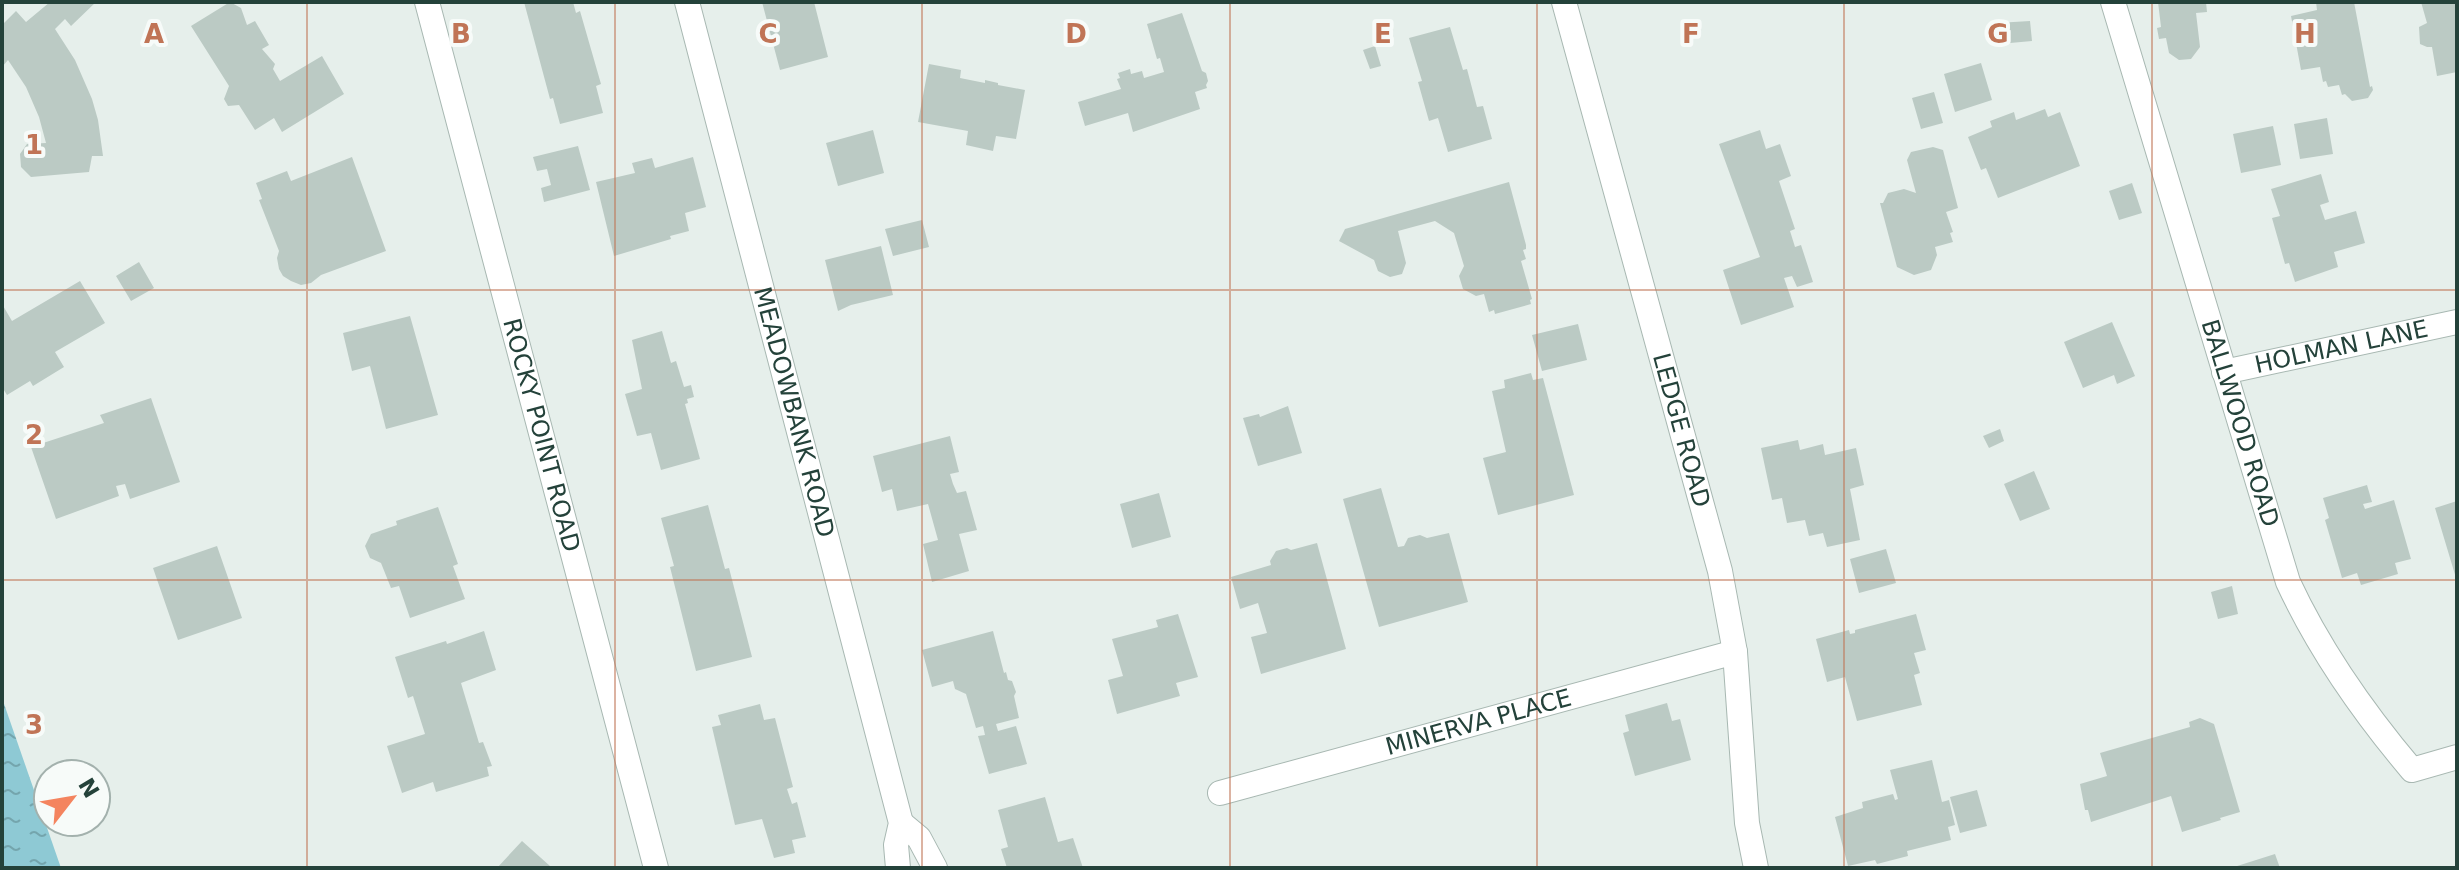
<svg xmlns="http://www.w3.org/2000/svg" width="2459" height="870" font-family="'DejaVu Sans',sans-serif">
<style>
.water{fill:url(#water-ripples)}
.building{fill:#bbcac4}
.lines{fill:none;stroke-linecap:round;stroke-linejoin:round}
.street-casing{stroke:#a8b8b2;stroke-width:26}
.street{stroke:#fff;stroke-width:24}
.grid{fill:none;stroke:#c07456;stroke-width:2;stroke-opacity:0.55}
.labels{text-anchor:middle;stroke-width:8;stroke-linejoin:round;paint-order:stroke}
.street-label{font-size:24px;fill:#24423a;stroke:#f7fbf9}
.grid-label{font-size:26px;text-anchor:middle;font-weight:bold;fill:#c07456;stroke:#f7fbf9;stroke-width:8;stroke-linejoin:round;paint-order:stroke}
</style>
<defs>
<pattern id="water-ripples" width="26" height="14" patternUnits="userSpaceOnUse" patternTransform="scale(2)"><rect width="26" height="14" fill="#8ec9d4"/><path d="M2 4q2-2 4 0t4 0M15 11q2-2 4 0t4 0" fill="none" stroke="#74a5ad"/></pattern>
</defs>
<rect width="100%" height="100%" fill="#e6efeb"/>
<path class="water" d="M2,698L61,868H2Z"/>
<path class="building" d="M50,2H96L71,26L65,19L55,29L75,60L92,99L98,120L103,156H92L89,172L31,177L21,167L20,154L27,144L46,143L39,117L26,87L8,60L2,67V25L16,11L26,22Z
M230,2L241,8L247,25L255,21L269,45L262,49L275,64L273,69L280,81L322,56L344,94L282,132L274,118L255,130L239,105L228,106L224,99L229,86L191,26Z
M524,2H573L576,13L580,11L601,84L596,86L603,113L560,124L553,98L550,99Z
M762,2H814L828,57L780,70Z
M2158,2H2206L2207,12L2196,13L2200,47L2191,59L2179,60L2169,53L2166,38L2159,39L2157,28L2161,27Z
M2316,2H2354L2370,87L2372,86L2373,90L2368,98L2352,101L2345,94L2342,95L2339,85L2328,87L2326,81L2323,82L2320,67L2301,70L2291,16L2317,10Z
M2421,2H2457V72L2437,76L2432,47H2427L2420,44L2419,27L2427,23Z
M1182,13L1202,71L1206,73L1208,81L1206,85L1207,88L1195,92L1200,109L1133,132L1128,113L1085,126L1078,102L1121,89L1117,79L1120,78L1118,73L1130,69L1131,74L1142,71L1144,78L1164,72L1160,58L1157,59L1147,24Z
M2030,21L2032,41L1999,44L1997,23Z
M1450,27L1463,70L1467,69L1477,107L1483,106L1492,139L1448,152L1438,118L1429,121L1418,82L1422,81L1409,38Z
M1375,46L1381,66L1370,69L1363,50Z
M1981,63L1992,100L1955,112L1944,74Z
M929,64L961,70L960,78L985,83V80L998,83V85L1025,90L1016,139L996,136L993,151L966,145L968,131L918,122Z
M1934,92L1943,123L1921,129L1912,98Z
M2045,109L2048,117L2060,112L2080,166L1998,198L1986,168L1981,170L1968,137L1992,127L1990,121L2014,112L2016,120Z
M2327,118L2333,154L2300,159L2294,124Z
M2273,126L2281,165L2241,173L2233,134Z
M873,130L884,173L838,186L826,143Z
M1760,130L1766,149L1780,144L1791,176L1779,181L1795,229L1790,231L1795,247L1801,245L1813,282L1797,287L1792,276L1784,278L1794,307L1741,325L1723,270L1760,257L1719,144Z
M578,146L590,190L544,202L541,188L551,185L547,169L537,171L533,157Z
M1933,147L1943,150L1958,208L1946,212L1953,232L1950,233L1953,242L1935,247L1937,255L1931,270L1914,275L1897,267L1880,203H1883L1888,193L1904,189L1916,193L1907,160L1911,152Z
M352,157L386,251L321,275L311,283L301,285L291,281L283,276L279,269L277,258L279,251L259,200L262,199L256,183L287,171L291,181Z
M693,157L706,207L685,213L689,231L670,236L671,239L614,256L596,182L635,173L632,163L652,158L655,168Z
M2321,174L2329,202L2320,205L2325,220L2356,211L2365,243L2334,252L2338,267L2295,282L2289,263L2285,264L2272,218L2280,216L2271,189Z
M1509,182L1526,245V249L1523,250L1526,259L1521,261L1532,299L1530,300L1531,304L1495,314L1494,310L1489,312L1484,294L1476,296L1463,289L1459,276L1464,266L1454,233L1435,221L1398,231L1406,263L1402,274L1390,277L1378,271L1374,260L1339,241L1345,229Z
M2132,183L2142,213L2119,220L2109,191Z
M922,220L929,247L893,256L885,229Z
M881,246L893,295L851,305L838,311L825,260Z
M139,262L154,288L131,301L116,276Z
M80,281L105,323L55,352L64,367L33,386L30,381L7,395L2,387V304L12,321Z
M410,316L438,415L386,429L370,366L352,371L343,333Z
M2112,322L2135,376L2117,384L2114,375L2083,388L2064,342Z
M1578,324L1587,360L1542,371L1532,335Z
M662,331L671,363L676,361L684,387L691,385L694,397L687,399L688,403L685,404L700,459L661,470L651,433L637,436L625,394L642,389L632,340Z
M1531,373L1533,380L1543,378L1574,495L1498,515L1483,458L1506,452L1492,391L1505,388L1504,380Z
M151,398L180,482L130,499L125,484L116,486L119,496L56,519L31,447L104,423L100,415Z
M1288,406L1302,453L1258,466L1243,418L1259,414L1260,417Z
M2000,429L2004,441L1989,448L1983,436Z
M950,436L959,472L950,474L953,484L957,493L966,491L977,530L959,534L969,571L932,582L923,544L938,540L928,504L897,511L892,489L882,492L873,456Z
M1798,440L1800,450L1823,444L1825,455L1856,448L1864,485L1850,489L1860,540L1827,547L1823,533L1809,536L1805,520L1787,523L1782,498L1772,500L1761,448Z
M2034,471L2050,509L2020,521L2004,484Z
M2367,485L2372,502L2363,504L2365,509L2394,500L2411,559L2395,563L2398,574L2361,585L2357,573L2342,578L2325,520L2329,518L2323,498Z
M1381,488L1398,547L1404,546L1408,538L1420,535L1427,538L1449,533L1468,602L1379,627L1343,499Z
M1159,493L1171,537L1132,548L1120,504Z
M2457,501V577L2456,578L2435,508Z
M708,505L725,569L729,568L752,657L696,671L670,567L674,566L661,518Z
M438,507L458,564L453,566L465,599L410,618L399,586L391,588L381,563L370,558L365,546L371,534L397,525L396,521Z
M1317,543L1346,649L1261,674L1251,637L1267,633L1258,603L1240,609L1231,577L1271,565L1270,561L1276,551L1287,548L1291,550Z
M217,546L242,618L178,640L153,568Z
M1886,549L1896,583L1859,593L1850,559Z
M2232,586L2238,614L2218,619L2211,592Z
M1178,614L1198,677L1176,683L1180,696L1117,714L1108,680L1123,676L1112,639L1158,627L1156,620Z
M1916,614L1926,650L1914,653L1920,673L1914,675L1922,705L1857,721L1845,677L1827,682L1816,639L1849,630L1850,634L1855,633V630Z
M484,631L496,670L461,683L479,743L483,742L492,766L487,767L489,776L436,792L433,782L402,793L387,746L425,734L413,696L408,698L395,657L446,641L447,644Z
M993,631L1004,673L1006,672L1008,680L1012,681L1016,692L1014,696L1019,718L996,724L998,731L1016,726L1027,764L989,774L978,736L985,735L983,726L976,728L966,694L955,689L953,681L932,687L922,650Z
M1667,703L1672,721L1680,719L1691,760L1635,776L1623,733L1629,731L1625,715Z
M760,704L764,720L775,718L793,787L787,789L792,804L797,802L806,837L792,840L795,853L774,858L762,819L735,825L712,727L721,725L718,715Z
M2200,718L2214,724L2240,812L2220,818L2221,820L2182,832L2171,796L2091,822L2088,810H2085L2080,784L2107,776L2100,753L2190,727L2189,722Z
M1932,760L1942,802L1949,800L1955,825L1948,827L1951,840L1907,851L1908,856L1877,864L1875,860L1848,866L1835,817L1863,808L1862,802L1893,794L1895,800L1898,799L1890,770Z
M1977,790L1987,826L1960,833L1950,797Z
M1045,797L1058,842L1073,838L1083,868H1007L1001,849L1008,847L998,810Z
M522,841L550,866L549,868H497Z
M2275,854L2280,868H2234V867Z"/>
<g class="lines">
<defs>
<g id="street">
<path id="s1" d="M427,2L656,868"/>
<path id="s2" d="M687,2L901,823L896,845L898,868"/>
<path id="s3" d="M1564,2L1720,571L1735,652L1747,823L1756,868"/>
<path id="s4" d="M2113,2L2288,582C2320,651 2363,712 2412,770L2457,757"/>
<path id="s5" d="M2224,372L2457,322"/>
<path id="s6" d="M1220,793L1735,652"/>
<path d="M901,823L919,838L935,868"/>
</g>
</defs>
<use href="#street" class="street-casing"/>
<use href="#street" class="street"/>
</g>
<path class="grid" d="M307,2V868M615,2V868M922,2V868M1230,2V868M1537,2V868M1844,2V868M2152,2V868M2,290H2457M2,580H2457"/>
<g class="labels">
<g class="street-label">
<text dy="8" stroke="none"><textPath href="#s5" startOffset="120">HOLMAN LANE</textPath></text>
<text dy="8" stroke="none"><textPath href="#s2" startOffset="424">MEADOWBANK ROAD</textPath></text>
<text dy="8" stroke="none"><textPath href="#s4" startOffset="440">BALLWOOD ROAD</textPath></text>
<text dy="8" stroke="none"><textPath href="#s3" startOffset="444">LEDGE ROAD</textPath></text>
<text dy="8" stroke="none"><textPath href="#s1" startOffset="448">ROCKY POINT ROAD</textPath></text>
<text dy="8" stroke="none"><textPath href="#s6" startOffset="268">MINERVA PLACE</textPath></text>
</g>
</g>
<g class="grid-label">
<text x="154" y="43">A</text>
<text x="461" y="43">B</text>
<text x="768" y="43">C</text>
<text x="1076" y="43">D</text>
<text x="1383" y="43">E</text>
<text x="1691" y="43">F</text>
<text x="1998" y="43">G</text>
<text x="2305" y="43">H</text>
<text x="34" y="154">1</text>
<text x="34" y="444">2</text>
<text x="34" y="734">3</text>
</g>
<rect width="2459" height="870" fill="none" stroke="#24423a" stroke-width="8"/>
<g transform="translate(72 798) rotate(59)"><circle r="38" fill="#f7fbf9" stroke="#a3b1ad" stroke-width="2"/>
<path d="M0-6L14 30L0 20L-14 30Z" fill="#f4845f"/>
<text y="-12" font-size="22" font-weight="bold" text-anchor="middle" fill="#24423a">N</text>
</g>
</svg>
